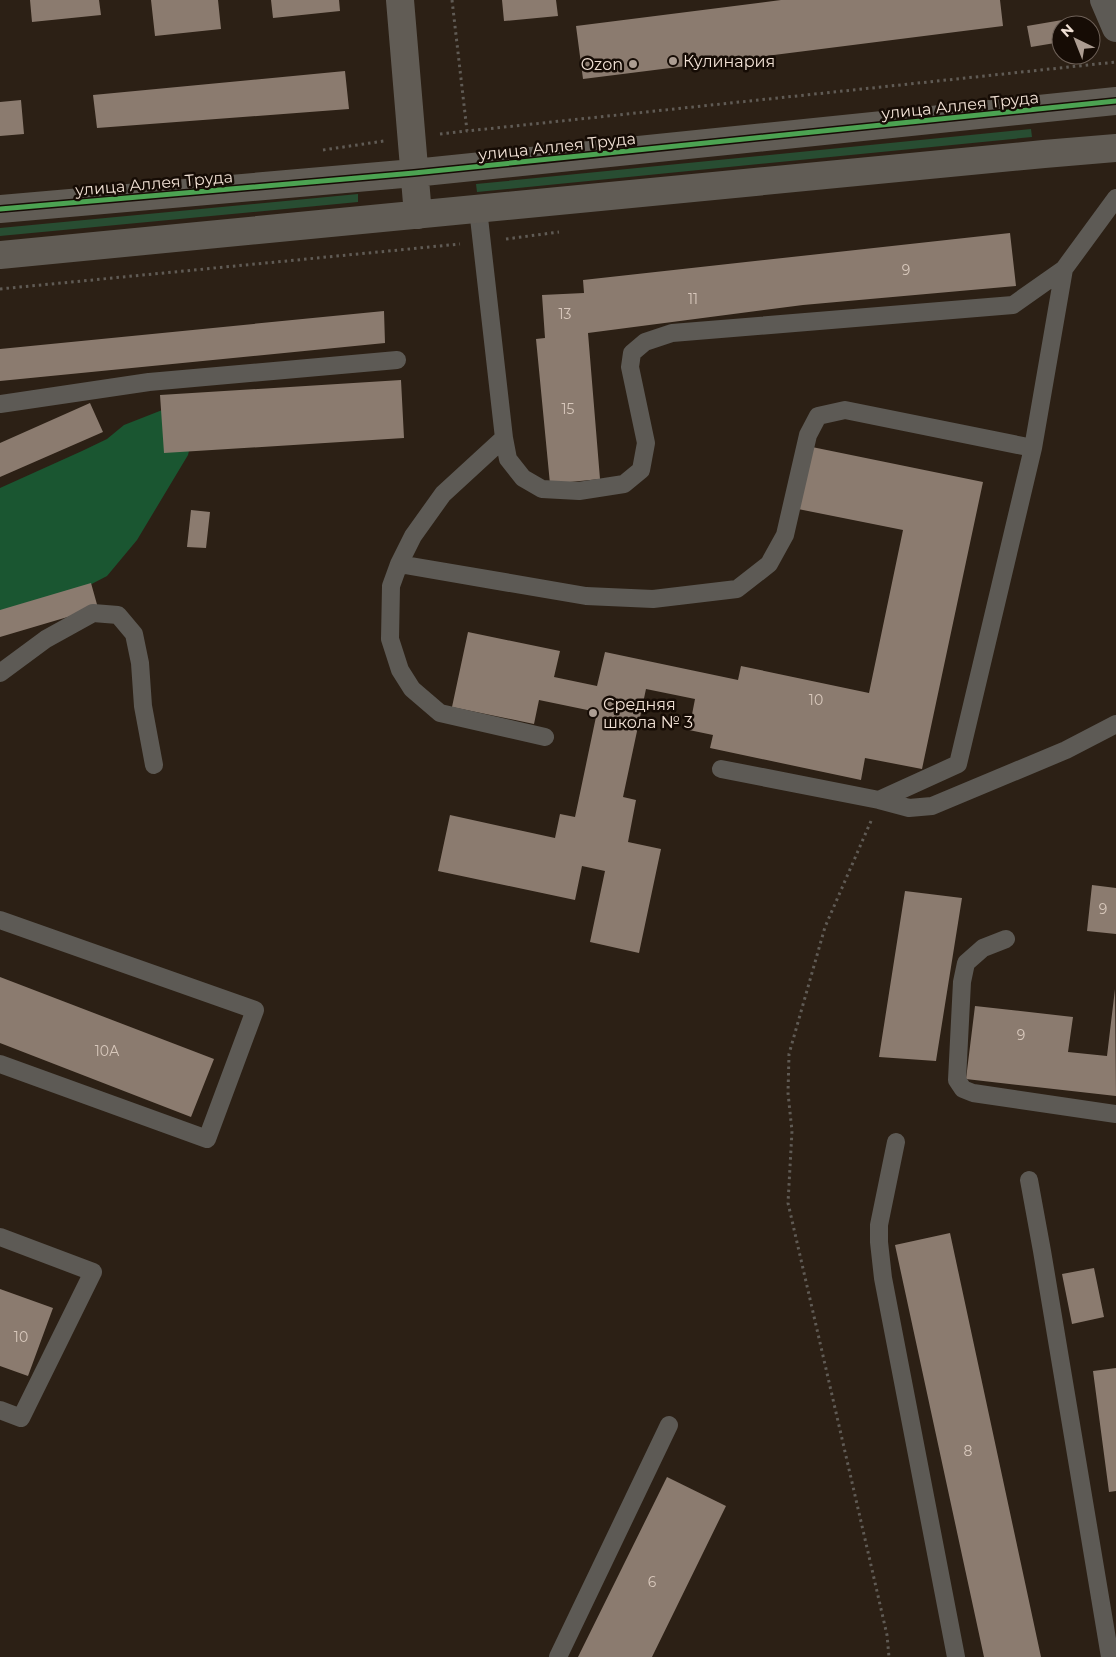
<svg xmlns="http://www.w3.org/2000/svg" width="1116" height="1657" font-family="Montserrat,sans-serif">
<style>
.green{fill:#284d32}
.forest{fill:#1a5631}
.building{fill:#8b7b6f}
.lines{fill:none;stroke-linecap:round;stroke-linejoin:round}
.path{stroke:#605b55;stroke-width:3;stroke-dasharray:2.5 4;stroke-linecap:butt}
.lane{stroke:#5d5a55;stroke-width:18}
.street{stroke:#5d5a55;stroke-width:28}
.secondary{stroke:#615c55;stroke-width:28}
.cycleway-casing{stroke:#160c05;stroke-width:8}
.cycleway{stroke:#4ca352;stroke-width:5}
.poi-dot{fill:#ac9d92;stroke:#160c05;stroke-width:2}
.labels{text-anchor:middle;stroke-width:5;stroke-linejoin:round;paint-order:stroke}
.number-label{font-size:14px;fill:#d8c8bc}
.poi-label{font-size:16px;fill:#f1e1d5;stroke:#160c05;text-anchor:start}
.street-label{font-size:16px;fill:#f1e1d5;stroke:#160c05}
</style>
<rect width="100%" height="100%" fill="#2c2015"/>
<path class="green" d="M1031,129L1032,137L477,192L476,184Z
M358,194V202L0,236V228Z"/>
<path class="forest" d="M175,405L195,426L188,455L137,540L107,576L30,616L0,621V488L82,451L107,439L124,425Z"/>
<path class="building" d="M30,0H99L101,15L32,22Z
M151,0H218L221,29L155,36Z
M271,0H339L340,11L273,18Z
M502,0H556L558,16L504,21Z
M781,0H1000L1003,26L583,79L576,26Z
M1068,19L1069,25H1061V42L1031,47L1027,26Z
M345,71L349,109L97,128L93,95Z
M21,100L24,134L0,136V102Z
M1010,233L1016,286L803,305L588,333L600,479L550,484L536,339L545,338L542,295L584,293L583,280Z
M384,311L385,343L0,381V349Z
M401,380L404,438L164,453L160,395Z
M90,403L103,432L0,477V443Z
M812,447L983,482L922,769L865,758L861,780L710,748L713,735L689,730L695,699L646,689L623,797L636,800L628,842L661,849L639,953L590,942L605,871L582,866L575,900L438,871L450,815L555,838L560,814L575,817L597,712L539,700L534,724L452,707L468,632L560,651L554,677L597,686L605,652L738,680L741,666L869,693L903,530L798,509Z
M191,510L210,512L206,548L187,547Z
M91,583L98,608L0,637V610Z
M1092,885L1116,888V934L1087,931Z
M905,891L962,898L936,1061L879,1057Z
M0,977L214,1059L191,1117L0,1043Z
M1115,989L1116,1096L966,1079L975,1006L1073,1017L1068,1052L1107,1056Z
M950,1233L1041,1657H984L895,1245Z
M1094,1268L1104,1317L1072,1324L1062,1274Z
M0,1289L53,1308L28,1376L0,1366Z
M1116,1368V1491L1109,1492L1093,1371Z
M667,1477L726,1506L652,1657H578Z"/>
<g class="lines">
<path class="path" d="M452,0L467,131L1116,62
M440,134L467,131
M323,150L384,141
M506,239L559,232
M0,289L460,244
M871,821L825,927L789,1054L788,1093L792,1131L788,1203L887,1635L889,1657"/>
<path class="lane" d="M478,209L504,438L508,459L523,478L542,489L579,491L624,484L641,470L646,443L630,367L632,353L645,342L672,333L1013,305L1064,269L1116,198
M0,404L149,382L397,360
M504,438L443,494L413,536L399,564L391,586L390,639L400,670L412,689L440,713L545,737
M399,564L586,596L653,599L737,589L769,564L785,535L808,435L818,416L845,410L1033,448
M0,673L46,639L93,613L118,615L134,634L140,663L143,706L154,765
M721,769L879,800L958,764L1033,448L1064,269
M879,800L909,808L932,806L1066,750L1116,724
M0,920L255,1010L207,1139L0,1064
M1006,939L983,948L966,963L962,982L957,1080L963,1089L973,1093L1116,1114
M896,1142L879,1225V1242L883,1278L956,1657
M1029,1180L1042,1251L1110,1657
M0,1237L93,1272L21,1418L0,1410
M558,1657L669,1425"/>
<path class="street" d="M1104,0L1116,28"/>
<path class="secondary" d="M400,0L418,215
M0,209L414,173L1116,101
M0,255L1044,154L1116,148"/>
<defs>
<path id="cycleway" d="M0,209L414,173L1116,101"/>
</defs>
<use href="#cycleway" class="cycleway-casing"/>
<use href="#cycleway" class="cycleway"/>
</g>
<g class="poi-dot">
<circle cx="673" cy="61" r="5"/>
<circle cx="633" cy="64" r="5"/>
<circle cx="593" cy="713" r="5"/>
</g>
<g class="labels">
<g class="number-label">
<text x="906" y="275">9</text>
<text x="693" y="304">11</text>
<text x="565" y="319">13</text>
<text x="568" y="414">15</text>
<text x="816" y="705">10</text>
<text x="1103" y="914">9</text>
<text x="1021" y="1040">9</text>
<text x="107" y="1056">10А</text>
<text x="21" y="1342">10</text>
<text x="968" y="1456">8</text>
<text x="652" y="1587">6</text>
</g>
<g class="poi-label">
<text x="683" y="67">Кулинария</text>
<text x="623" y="70" text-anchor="end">Ozon</text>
<text x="603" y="710">Средняя<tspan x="603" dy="18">школа № 3</tspan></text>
</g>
<g class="street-label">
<text transform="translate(960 105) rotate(-6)" y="6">улица Аллея Труда</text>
<text transform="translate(557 146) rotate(-6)" y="6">улица Аллея Труда</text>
<text transform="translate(154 183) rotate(-5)" y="6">улица Аллея Труда</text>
</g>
</g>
<g transform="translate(1076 40) rotate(317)"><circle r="24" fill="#160c05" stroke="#6e6158"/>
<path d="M0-4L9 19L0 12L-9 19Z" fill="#ac9d92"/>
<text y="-8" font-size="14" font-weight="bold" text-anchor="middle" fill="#f1e1d5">N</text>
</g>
</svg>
